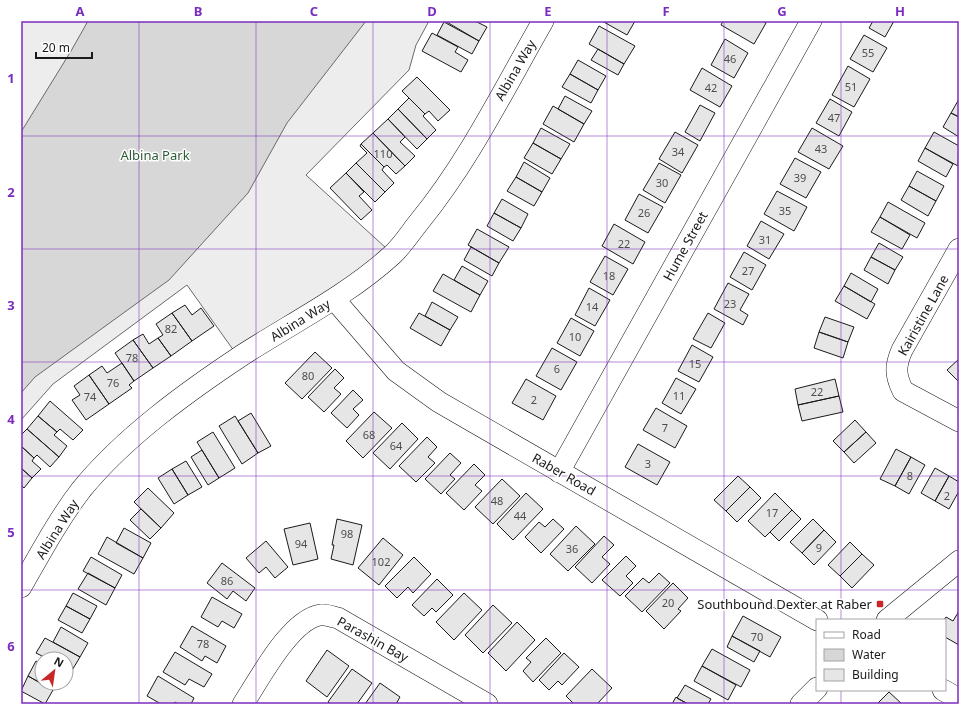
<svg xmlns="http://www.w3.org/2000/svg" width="980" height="725" font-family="'Noto Sans',sans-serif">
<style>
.built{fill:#ededed;stroke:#6a6a6a}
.water{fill:#d7d7d7;stroke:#6a6a6a}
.building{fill:#e6e6e6;stroke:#1a1a1a}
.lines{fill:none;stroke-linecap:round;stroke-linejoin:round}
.minor-casing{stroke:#1a1a1a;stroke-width:22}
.minor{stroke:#fff;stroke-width:21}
.grid{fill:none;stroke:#7b2cbf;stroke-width:1;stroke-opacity:0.55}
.poi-dot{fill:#c62828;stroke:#fff;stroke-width:1.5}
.labels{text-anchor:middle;stroke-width:3;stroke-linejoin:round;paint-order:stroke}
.number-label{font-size:11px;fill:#4d4d4d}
.street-label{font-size:13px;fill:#1a1a1a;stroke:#fff}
.park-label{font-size:13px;fill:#2b5a34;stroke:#fff}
.poi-label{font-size:13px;fill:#1a1a1a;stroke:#fff;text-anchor:end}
.neatline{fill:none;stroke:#7b2cbf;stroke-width:1.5}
.grid-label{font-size:13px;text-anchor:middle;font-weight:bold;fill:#7b2cbf}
</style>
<rect width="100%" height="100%" fill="#fff"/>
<path class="built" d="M21,21H429L416,45L409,70L306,175L386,248L354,274L239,358L187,285L53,384L21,420Z"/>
<path class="water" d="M88,21H366L287,123L248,193L169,280L35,377L21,393V132L71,51Z"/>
<path class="building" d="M445,21H475L487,27L479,41Z
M602,21H635L627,35Z
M723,21H763L766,23L754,44L721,25Z
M873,21H894L885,37L869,28Z
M444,22L479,41L472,54L437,35Z
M599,26L635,46L624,64L589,44Z
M432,33L458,47L455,52L468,60L461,72L422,51Z
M864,35L887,48L873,72L850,59Z
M725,39L748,53L734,78L711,65Z
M598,49L624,64L618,75L591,60Z
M578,60L606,76L598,90L570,74Z
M848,66L870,79L854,107L832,95Z
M702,68L732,86L720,107L690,90Z
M570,74L598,90L591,103L562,87Z
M417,77L450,110L438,121L429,111L425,114L402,91Z
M565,96L592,111L584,124L558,109Z
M409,98L425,114L423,116L436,130L427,139L398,109Z
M830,99L852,112L839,136L816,123Z
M959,99V117L951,113Z
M700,105L715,113L700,141L685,132Z
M553,106L584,124L574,142L543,124Z
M398,109L427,139L417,149L388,119Z
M951,113L959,117V137L943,127Z
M388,119L405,137L400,142L415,156L405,166L373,133Z
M541,128L570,144L561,159L533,143Z
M812,128L843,146L829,169L798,152Z
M675,132L698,145L682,173L659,159Z
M934,132L959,146L958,166L925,148Z
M373,133L405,166L396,174L387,165L384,167L361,144Z
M533,143L561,159L552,174L524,158Z
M361,144L384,167L382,170L394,183L385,192L356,163L367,153L360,146Z
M925,148L953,164L946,177L918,161Z
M795,158L821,172L806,198L780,184Z
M524,162L550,178L542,192L516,177Z
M356,163L385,192L375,202L346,173Z
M659,163L681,175L665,203L643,190Z
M917,171L944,186L936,201L909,186Z
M346,173L364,192L359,196L372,210L361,220L330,188Z
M516,177L542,192L534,206L507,191Z
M909,186L936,201L928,216L901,200Z
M777,191L807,207L794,231L764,214Z
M639,194L663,207L648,233L625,220Z
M502,199L528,214L521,228L494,213Z
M888,202L925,223L917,238L880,217Z
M494,213L521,228L513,241L487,226Z
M880,217L910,235L902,249L871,232Z
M761,221L784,234L769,259L747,246Z
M614,224L645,242L633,264L602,246Z
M477,229L509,247L499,263L468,245Z
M879,243L903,257L895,270L871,257Z
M471,247L499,263L492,276L464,260Z
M744,252L766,265L752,290L730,277Z
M605,256L628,269L613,295L590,282Z
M871,257L895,270L888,284L864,270Z
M462,266L488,281L480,295L454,280Z
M851,273L878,289L871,302L844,286Z
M443,274L480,295L471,312L433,291Z
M728,283L749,294L740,310L748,315L743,325L714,309Z
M844,286L875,304L867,319L835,301Z
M589,288L610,300L595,326L575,315Z
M432,302L458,317L450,330L425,316Z
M185,305L192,315L201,308L214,326L192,341L172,313Z
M172,313L192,341L171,356L158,338L163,335L156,324Z
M419,313L450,330L441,346L410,328Z
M708,313L725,323L711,348L693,339Z
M825,317L854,327L848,342L819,332Z
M571,318L594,331L580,356L557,343Z
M819,332L848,342L843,358L814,348Z
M143,334L149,344L158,338L171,356L153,368L133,340Z
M133,340L153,368L134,381L115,353Z
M692,345L713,357L699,382L678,371Z
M552,348L577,362L561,390L536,376Z
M315,352L332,368L302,399L285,383Z
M959,359V382L947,370Z
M122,363L134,381L129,385L132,388L109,404L89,375L102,366L107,373Z
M335,369L344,378L334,388L341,394L324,412L308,397Z
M89,375L109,404L86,420L72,400L80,395L74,386Z
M676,378L696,389L681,414L662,403Z
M526,379L556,396L543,420L512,403Z
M835,379L839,396L798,405L795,389Z
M353,390L363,400L353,409L359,415L347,428L331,413Z
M839,396L843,412L802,421L798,405Z
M50,401L83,430L73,440L60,429L57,432L38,416Z
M656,408L687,426L675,448L643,430Z
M374,412L392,428L363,458L346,441Z
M251,413L271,446L258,453L238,421Z
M38,416L57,432L54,435L67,446L59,457L27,429Z
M235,416L258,453L242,464L219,426Z
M855,420L866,432L844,452L833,441Z
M402,423L418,439L390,469L373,453Z
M27,429L59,457L50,467L37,455L34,458L21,446V435Z
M213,432L235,468L219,478L197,442Z
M866,432L876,443L854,463L844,452Z
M427,437L437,447L428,457L435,463L416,482L399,466Z
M638,444L670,462L657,485L625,467Z
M21,446L34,458L32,461L41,469L32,478L21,468Z
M896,449L911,457L895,486L880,479Z
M202,450L219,478L208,485L191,457Z
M450,453L461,463L450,475L455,479L441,494L425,479Z
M911,457L925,465L909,494L895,486Z
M186,461L202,487L188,495L172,469Z
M474,464L485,475L475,485L482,491L464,510L446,493Z
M21,468L32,478L24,488L21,485Z
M935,468L949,476L935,501L921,493Z
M172,469L188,495L174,504L158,478Z
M738,476L750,487L726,511L714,500Z
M949,476L959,482V491L949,509L935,501Z
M502,479L520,496L493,524L475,507Z
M750,487L761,498L737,522L726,511Z
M148,488L174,513L161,528L134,502Z
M526,493L543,509L513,540L497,524Z
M775,493L792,510L765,537L748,521Z
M141,509L161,528L150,539L130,520Z
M792,510L801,519L779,541L770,532Z
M337,519L362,525L353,565L331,559L334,545H332Z
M553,519L564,529L541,553L525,537L539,522L545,527Z
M813,519L824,530L802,553L790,542Z
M310,523L318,559L293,565L284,529Z
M576,526L595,544L568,571L550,554Z
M124,528L151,543L143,558L116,543Z
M824,530L836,542L814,565L802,553Z
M604,536L614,545L602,557L610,564L592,583L575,567Z
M107,537L143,558L134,574L98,554Z
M383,538L403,555L379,585L358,568Z
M266,541L288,567L275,578L266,567L259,573L246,558Z
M850,542L862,554L840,576L828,565Z
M862,554L874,565L852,588L840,576Z
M626,556L636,566L626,576L633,583L620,596L602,580Z
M91,557L122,575L115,588L83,571Z
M414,557L431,574L413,593L408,587L397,598L385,586Z
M222,563L255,588L246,601L233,591L227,599L207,583Z
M88,573L115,588L106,605L78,589Z
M659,573L670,583L642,612L625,596L643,578L649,583Z
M437,579L453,595L436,612L432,608L424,616L412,605Z
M673,583L688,598L678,609L681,611L664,629L646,611Z
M73,593L97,606L90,619L66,606Z
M464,593L482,610L454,640L436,622Z
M212,597L242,614L234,628L222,621L218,627L201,617Z
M493,605L512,623L483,653L465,635Z
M66,606L90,619L82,633L58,620Z
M959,611V645L945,637L944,620L946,617L953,621Z
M743,616L781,637L770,657L732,636Z
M517,622L535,640L506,671L488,653Z
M192,626L226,646L217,663L205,656L202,661L180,647Z
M61,627L88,643L80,657L53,642Z
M732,636L760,651L754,662L727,647Z
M45,638L80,657L71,672L66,669V659H48L36,653Z
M546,638L561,653L533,682L523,671L531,662L526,658Z
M712,649L750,670L741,687L702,666Z
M327,650L349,666L327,697L306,681Z
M175,652L212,674L204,687L189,679L185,685L163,672Z
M564,653L579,667L562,685L558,681L549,690L539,680Z
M36,661L42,664V683H57L53,690L28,676Z
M702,666L736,685L728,700L694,681Z
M352,669L372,683L357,704H331L328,702Z
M592,669L612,688L597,704H574L566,696Z
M28,676L53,690L45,704L21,691Z
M158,676L194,698L191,704H178L175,702L174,704H161L147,696Z
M380,683L400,697L396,704H365Z
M685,685L711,699L708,704H688L677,698Z
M889,692L902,704H877Z
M676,697L677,698L688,704H672Z"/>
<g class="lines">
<defs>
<path id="minor" d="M959,249L902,350C895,366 895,375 903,391L959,421
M334,299L396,371L439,402L817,620
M559,472L811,21
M21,587C40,554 58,520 81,490C124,437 188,391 244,354C294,322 348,295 392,255C402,246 410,233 419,222C469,161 504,89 543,21
M887,620L959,561
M943,690L959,699
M243,704C259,680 290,620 320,615C325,614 333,617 338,618L487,704
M801,704L817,688"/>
</defs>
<use href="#minor" class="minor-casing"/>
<use href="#minor" class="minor"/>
</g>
<path class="grid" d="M139,21V704M256,21V704M373,21V704M490,21V704M607,21V704M724,21V704M841,21V620M21,136H959M21,249H959M21,362H959M21,476H959M21,590H959M841,690V704"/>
<rect class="poi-dot" x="876" y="600" width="8" height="8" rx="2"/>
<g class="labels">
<g class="number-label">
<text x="868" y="57">55</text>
<text x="730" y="63">46</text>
<text x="851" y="91">51</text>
<text x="711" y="92">42</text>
<text x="834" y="122">47</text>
<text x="821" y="153">43</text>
<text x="678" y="156">34</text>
<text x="383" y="158">110</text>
<text x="800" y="182">39</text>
<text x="662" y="187">30</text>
<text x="785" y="215">35</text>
<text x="644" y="217">26</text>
<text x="765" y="244">31</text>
<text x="624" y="248">22</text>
<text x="748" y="275">27</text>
<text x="609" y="280">18</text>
<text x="730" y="308">23</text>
<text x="592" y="311">14</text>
<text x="171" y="333">82</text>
<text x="575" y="341">10</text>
<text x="132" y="362">78</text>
<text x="695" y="368">15</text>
<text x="557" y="373">6</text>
<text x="308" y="380">80</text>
<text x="113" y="387">76</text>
<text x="817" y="396">22</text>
<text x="679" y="400">11</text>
<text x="90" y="401">74</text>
<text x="534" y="404">2</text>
<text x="665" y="432">7</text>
<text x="369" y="439">68</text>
<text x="396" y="450">64</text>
<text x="648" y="468">3</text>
<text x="910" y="480">8</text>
<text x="947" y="500">2</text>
<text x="497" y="505">48</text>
<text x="772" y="517">17</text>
<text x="520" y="520">44</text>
<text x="347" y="538">98</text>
<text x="301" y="548">94</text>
<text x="819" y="552">9</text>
<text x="572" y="553">36</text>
<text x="381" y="566">102</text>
<text x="227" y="585">86</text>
<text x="668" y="607">20</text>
<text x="757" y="641">70</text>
<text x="203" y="648">78</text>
</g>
<g class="street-label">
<text transform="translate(515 70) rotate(-60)" y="5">Albina Way</text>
<text transform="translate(685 246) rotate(-61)" y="5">Hume Street</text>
<text transform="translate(923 315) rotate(-61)" y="5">Kairistine Lane</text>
<text transform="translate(300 320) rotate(-32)" y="5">Albina Way</text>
<text transform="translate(564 474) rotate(30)" y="5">Raber Road</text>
<text transform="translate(57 529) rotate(-58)" y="5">Albina Way</text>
<text transform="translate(373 639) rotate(29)" y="5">Parashin Bay</text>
</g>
<g class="park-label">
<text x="155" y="160">Albina Park</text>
</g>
<g class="poi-label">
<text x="872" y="609">Southbound Dexter at Raber</text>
</g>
</g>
<rect width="980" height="725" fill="none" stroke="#ffffff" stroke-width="44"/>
<rect x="816" y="619" width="130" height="72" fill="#ffffff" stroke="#a3a3a3"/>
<rect x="824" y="632" width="20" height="6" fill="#ffffff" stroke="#a3a3a3"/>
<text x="852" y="639" font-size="12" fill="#1a1a1a">Road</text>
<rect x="824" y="649" width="20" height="12" fill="#d7d7d7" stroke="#a3a3a3"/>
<text x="852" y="659" font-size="12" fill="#1a1a1a">Water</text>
<rect x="824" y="669" width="20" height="12" fill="#e6e6e6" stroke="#a3a3a3"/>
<text x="852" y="679" font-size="12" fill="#1a1a1a">Building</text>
<g transform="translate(54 671) rotate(29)"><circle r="19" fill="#ffffff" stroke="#a3a3a3"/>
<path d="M0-3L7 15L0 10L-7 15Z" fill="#c62828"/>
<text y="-6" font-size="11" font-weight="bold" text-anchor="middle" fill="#1a1a1a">N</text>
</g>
<path d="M36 52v6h56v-6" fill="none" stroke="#1a1a1a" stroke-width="2"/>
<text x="42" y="52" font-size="12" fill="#1a1a1a" stroke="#ffffff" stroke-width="3" paint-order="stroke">20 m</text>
<rect x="22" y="22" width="936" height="681" class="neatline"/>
<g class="grid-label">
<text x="80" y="16">A</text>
<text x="198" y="16">B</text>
<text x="314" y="16">C</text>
<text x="432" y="16">D</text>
<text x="548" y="16">E</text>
<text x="666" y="16">F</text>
<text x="782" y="16">G</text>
<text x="900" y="16">H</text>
<text x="11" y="83">1</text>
<text x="11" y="197">2</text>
<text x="11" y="310">3</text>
<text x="11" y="424">4</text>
<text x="11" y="537">5</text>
<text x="11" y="651">6</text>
</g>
</svg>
